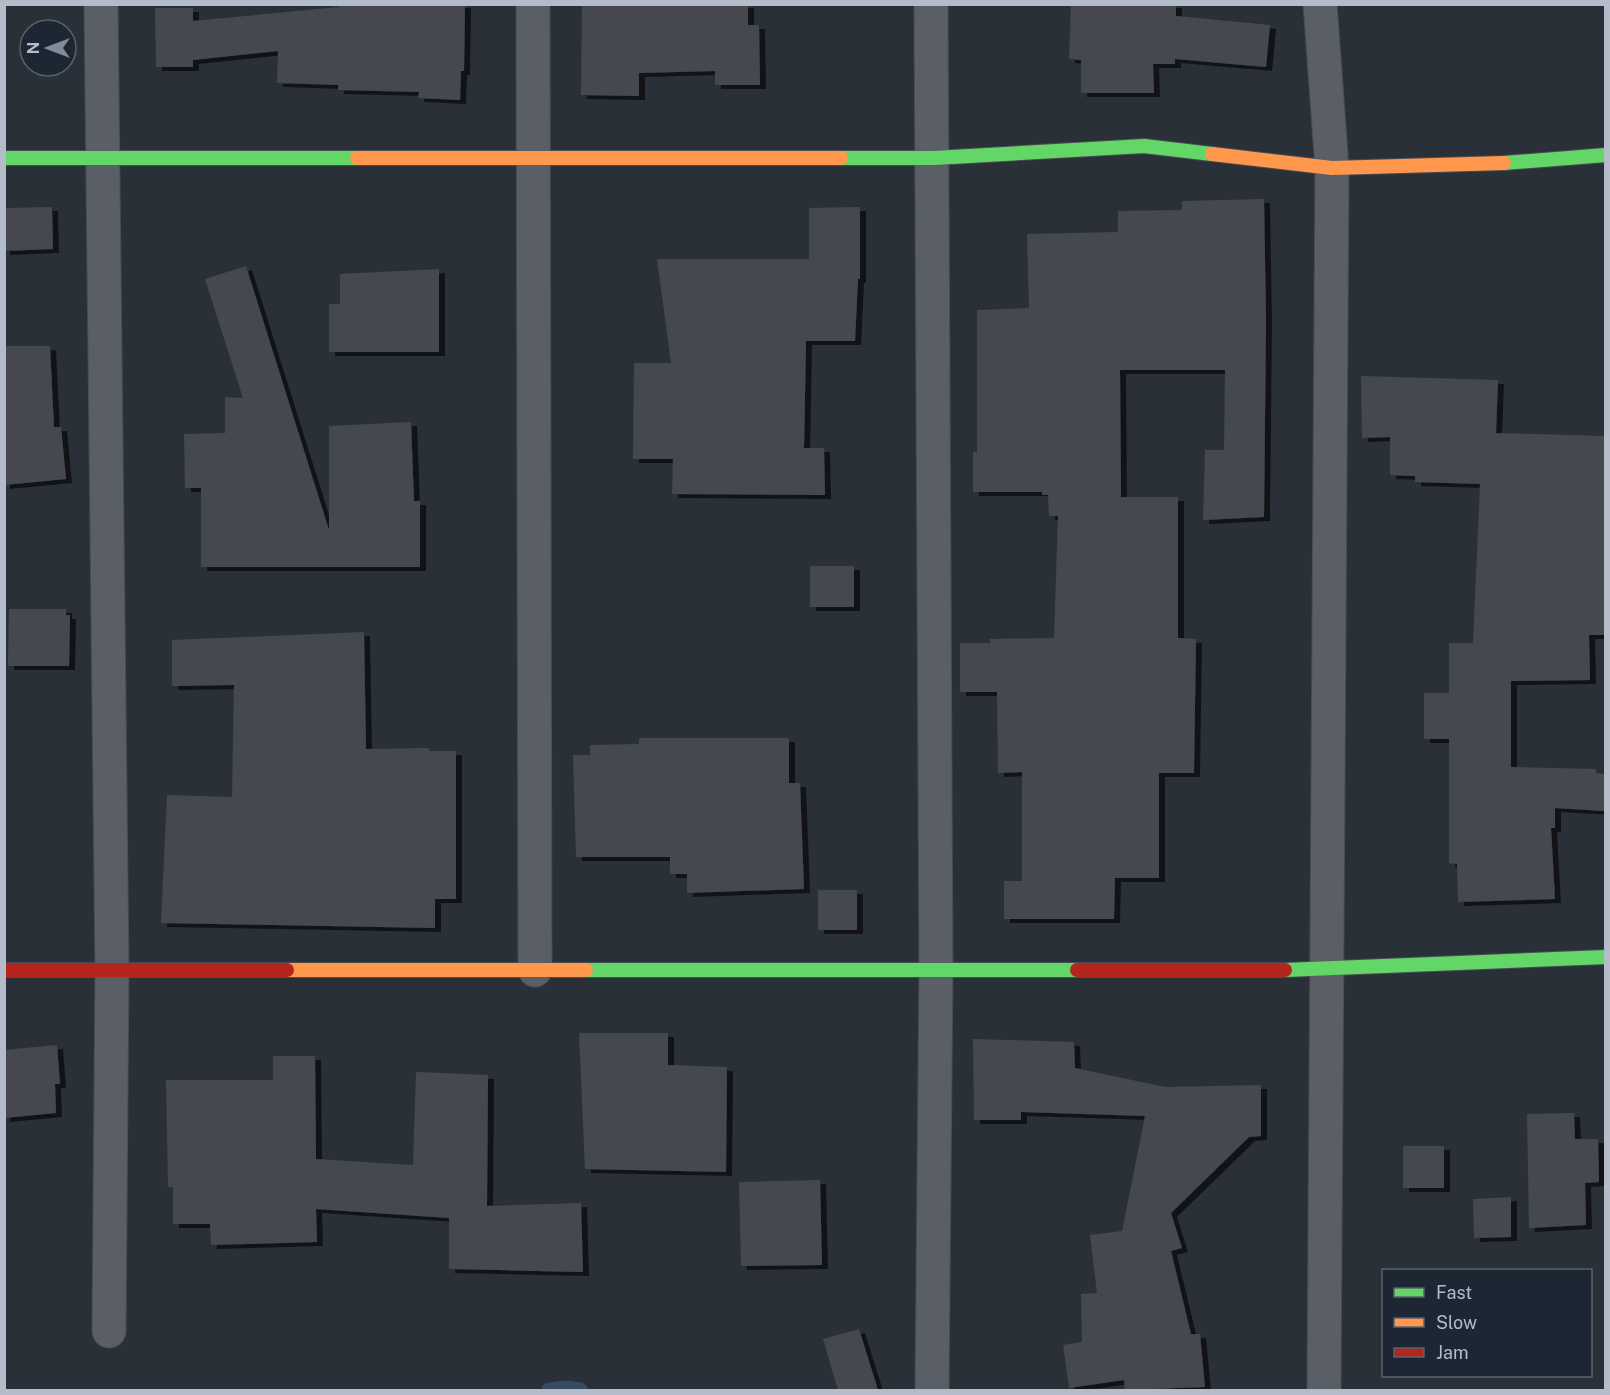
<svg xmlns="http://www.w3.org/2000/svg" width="1610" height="1395" font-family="'Public Sans',sans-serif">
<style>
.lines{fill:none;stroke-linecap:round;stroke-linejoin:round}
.stream{stroke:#384963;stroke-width:15}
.building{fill:#444950;filter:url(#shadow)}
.street-casing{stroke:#484c53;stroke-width:35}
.fast-casing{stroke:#484c53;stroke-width:16}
.slow-casing{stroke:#484c53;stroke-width:16}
.jam-casing{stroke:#484c53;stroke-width:16}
.street{stroke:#5a5e66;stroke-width:33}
.fast{stroke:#63d668;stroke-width:14}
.slow{stroke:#ff974d;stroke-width:14}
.jam{stroke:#b3261e;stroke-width:14}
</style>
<defs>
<filter id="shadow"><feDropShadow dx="6" dy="4" stdDeviation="0" flood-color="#0009"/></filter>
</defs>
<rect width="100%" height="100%" fill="#2a3038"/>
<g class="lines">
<path class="stream" d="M549,1390L566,1388L580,1390"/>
</g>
<path class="building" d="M339,4H465L464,71H461L460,100L418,98L419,92L338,90V85L277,83L278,51L193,60V67H156L155,8H193V21L339,7Z
M582,4H748V25H759L760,85H715V71L639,73V96L581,95Z
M1071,4H1176V16L1270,25L1266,67L1175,59V64H1153L1154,93H1081V60L1069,59Z
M1264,199L1266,320L1264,517L1203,520L1205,450H1224L1225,370H1120L1121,497H1178V638L1196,639L1194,773H1159V878H1115L1114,919H1004V881H1022V772L998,773L997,692H960V643H990V639L1054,638L1058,516H1049L1048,495H1042V492H973V452H977V310L1029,308L1027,234L1118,232V211L1182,210V201Z
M52,207L53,249L4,251V208Z
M860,207V279H858L855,341H806L804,448H824L825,495L672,494L673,459H633L634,363H671L657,259H809V208Z
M246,266L329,530V426L411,422L414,501H420V567H201V488H185L184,434L225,433V397L243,398L205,279Z
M439,269V352H329V304H340V274Z
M4,346H50L54,427H61L66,479L4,485Z
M1361,376L1498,380L1496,433L1604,436L1605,635H1589L1590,680L1511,681V767L1596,769V773L1605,774V811L1555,808V828H1551L1555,899L1458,902L1457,864L1449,863V739H1424V693H1449V643H1473L1480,484L1415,482V476L1390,475V437L1362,438Z
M810,566H854V607H810Z
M9,609H66V615H70L69,666H8Z
M364,632L366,749L429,748V751H456V899H435V928L161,923L167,795L232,797L234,685L172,686V640Z
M639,738H789V783H800L804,889L687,893V874H670V857H576L573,755H590V745L639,744Z
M818,890H857V930H818Z
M579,1033H668V1065L727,1067L726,1172L585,1169Z
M973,1039L1074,1042L1075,1068L1165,1087L1261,1085V1136L1249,1137L1171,1213L1182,1248L1171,1251L1191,1334H1200L1205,1387L1125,1390L1124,1380L1069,1388L1063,1345L1082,1342L1081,1294L1097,1293L1090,1235L1122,1231L1145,1116L1021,1112V1120H974Z
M57,1045L60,1084H55L56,1113L4,1118V1050Z
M273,1056H315L316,1159L413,1165L416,1072L488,1075L487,1206L581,1203L583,1272L449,1269V1218L316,1209L317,1242L211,1245L210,1224H173V1187H168L166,1080H273Z
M1574,1113L1575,1139H1598L1599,1182L1585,1183L1586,1225L1529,1228L1527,1114Z
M1403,1146H1444V1188H1403Z
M820,1180L822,1265L741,1266L739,1182Z
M1511,1197V1237L1474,1238L1473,1199Z
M859,1329L878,1390H838L823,1339Z"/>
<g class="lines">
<defs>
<path id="street" d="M101,4L112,970L109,1331
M533,4L535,970
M931,4L936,970L932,1389
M1320,4L1332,168L1324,1390"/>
<path id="fast" d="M4,158H357
M841,158H934L1144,146L1212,154
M1504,163L1606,155
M586,970H1077
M1285,970L1606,957"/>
<path id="slow" d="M1212,154L1332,168L1504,163
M357,158H841
M287,970H586"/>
<path id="jam" d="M4,970H287
M1077,970H1285"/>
</defs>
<use href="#street" class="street-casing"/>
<use href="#fast" class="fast-casing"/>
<use href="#slow" class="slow-casing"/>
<use href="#jam" class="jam-casing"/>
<use href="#street" class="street"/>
<use href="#fast" class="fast"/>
<use href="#slow" class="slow"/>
<use href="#jam" class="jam"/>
</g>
<rect width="1610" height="1395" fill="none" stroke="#b4bcc9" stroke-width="12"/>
<rect x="1382" y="1269" width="210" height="108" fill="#1d2633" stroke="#59626f" stroke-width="1.5"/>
<rect x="1394" y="1288" width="30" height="9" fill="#63d668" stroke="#59626f" stroke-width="1.5"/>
<text x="1436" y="1299" font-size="18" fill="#b4bcc9">Fast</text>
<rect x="1394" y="1318" width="30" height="9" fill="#ff974d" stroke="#59626f" stroke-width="1.5"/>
<text x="1436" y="1329" font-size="18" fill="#b4bcc9">Slow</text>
<rect x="1394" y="1348" width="30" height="9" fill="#b3261e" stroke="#59626f" stroke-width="1.5"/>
<text x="1436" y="1359" font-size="18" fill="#b4bcc9">Jam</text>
<g transform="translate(48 48) rotate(270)"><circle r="28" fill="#1d2633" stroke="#59626f" stroke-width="1.5"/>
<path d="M0-4.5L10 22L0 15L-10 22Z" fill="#848b96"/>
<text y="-9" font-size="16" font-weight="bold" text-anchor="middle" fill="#b4bcc9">N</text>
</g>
</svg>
